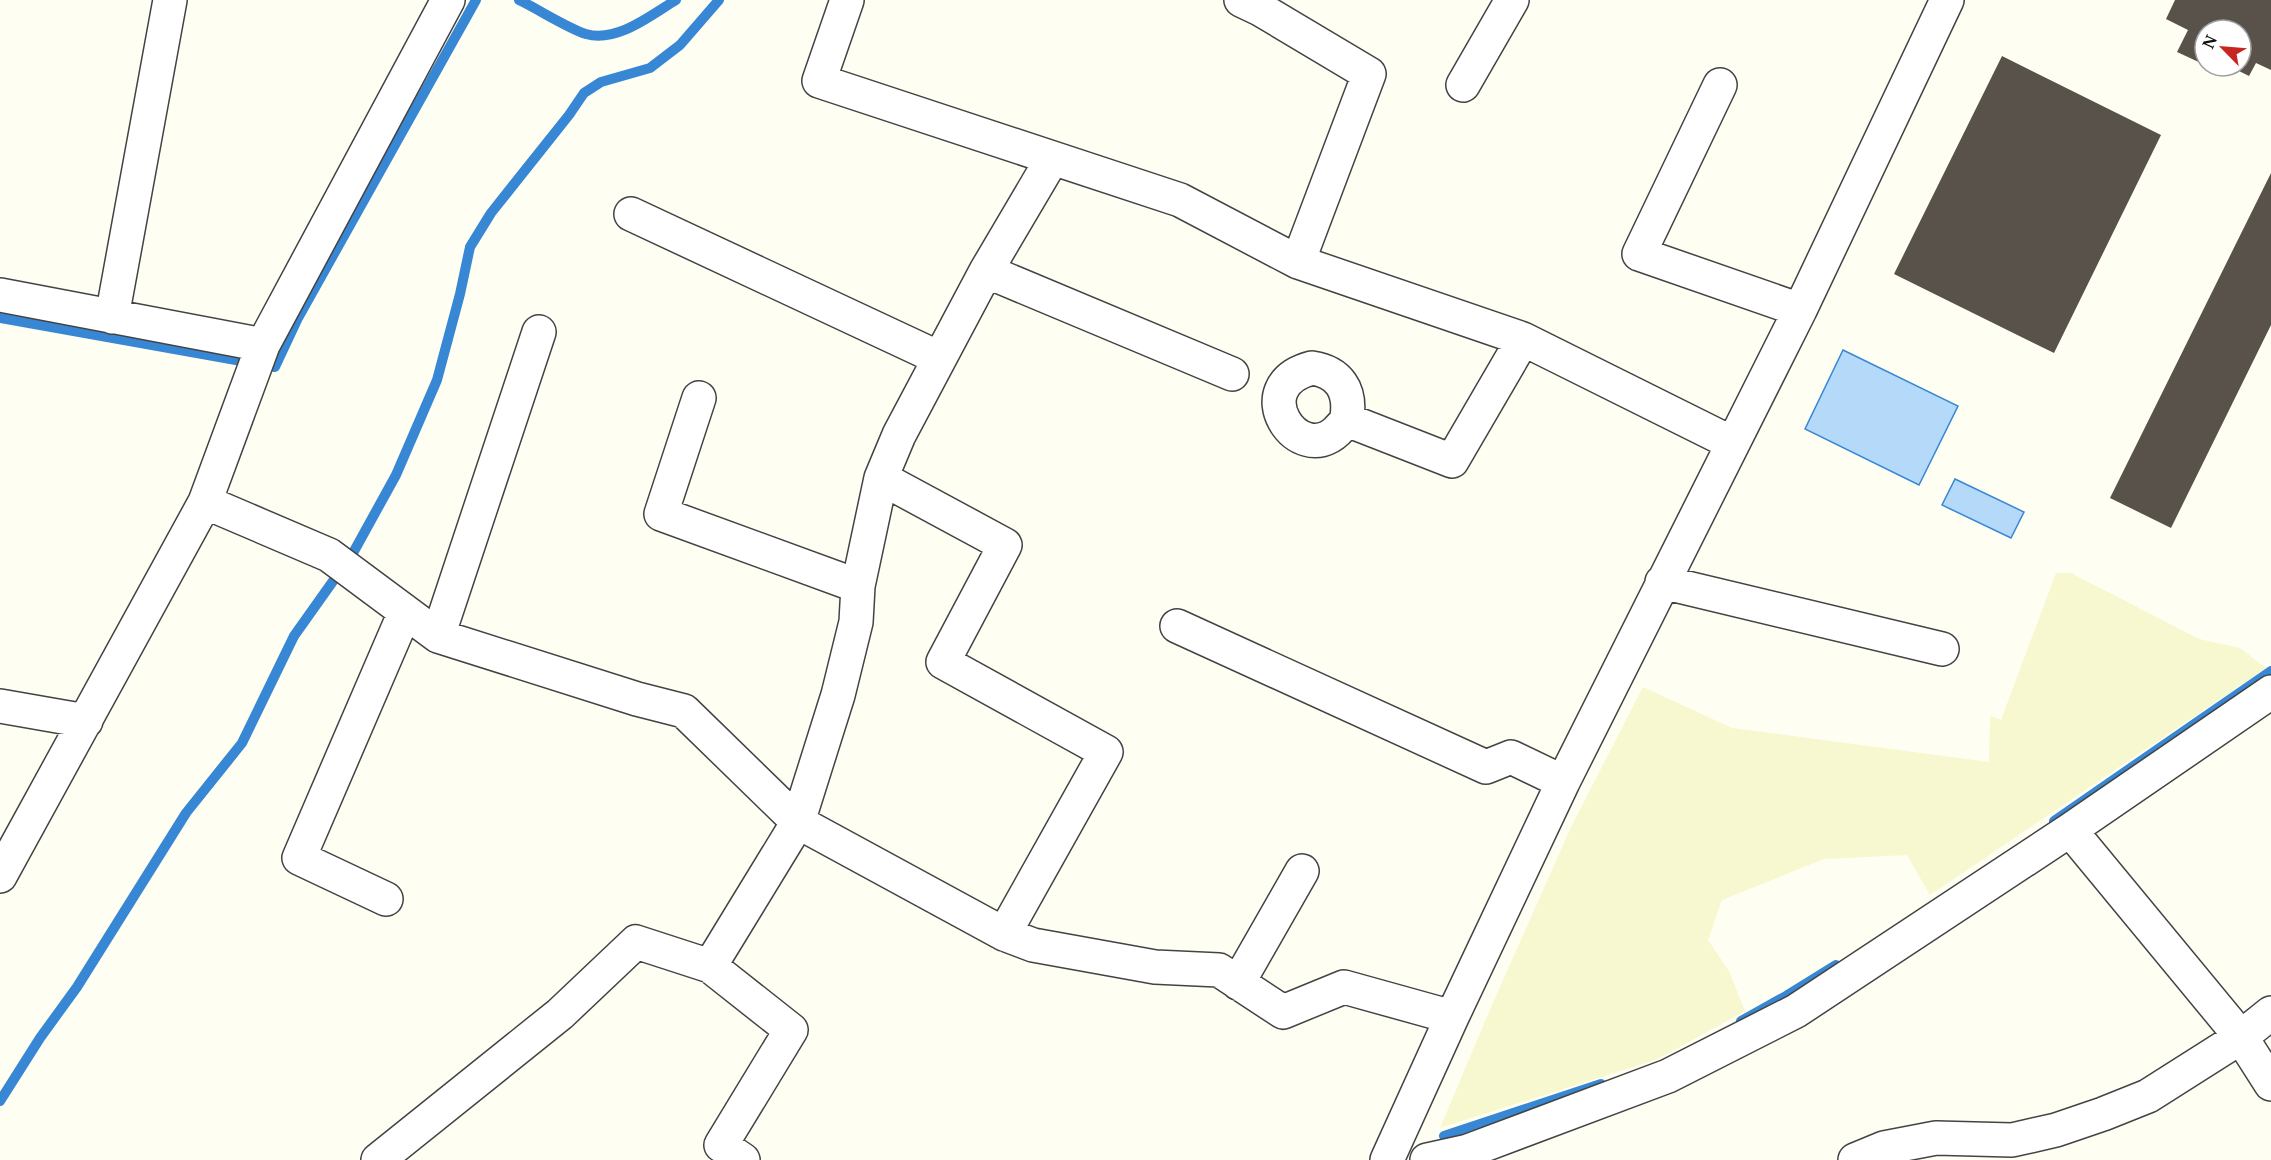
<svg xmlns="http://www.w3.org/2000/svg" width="2271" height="1160" font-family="'Noto Serif',serif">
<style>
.farmland{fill:#f7f7d0}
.water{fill:#b4d9f9;stroke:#3787d4;stroke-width:1.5}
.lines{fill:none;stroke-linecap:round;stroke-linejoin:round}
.stream{stroke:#3787d4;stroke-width:10}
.building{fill:#59524b}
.minor-casing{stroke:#434343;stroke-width:36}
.minor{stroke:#fff;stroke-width:33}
</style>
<rect width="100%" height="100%" fill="#fffef2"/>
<path class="farmland" d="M2056,573H2071L2199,639L2240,648L2266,668L1930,895L1907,855L1824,859L1722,900L1708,940L1729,971L1745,1011L1658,1059L1440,1128L1492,1005L1572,825L1643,687L1732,728L1989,762L1990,716L2001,720Z"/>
<path class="water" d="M1843,350L1958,406L1919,485L1805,429Z
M1955,479L2024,512L2011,538L1942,505Z"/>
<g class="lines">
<path class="stream" d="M519,0C538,9 567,28 586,34C617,43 651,15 676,0
M0,318L275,367L298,318L476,0
M2054,821L2271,671
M1741,1021L1786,996L1836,965
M0,1101L40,1038L77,987L186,813L242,743L294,636L353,553L396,475L437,380L460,294L470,247L491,213L569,115L584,93L601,82L650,68L680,45L719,0
M1444,1136L1601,1084"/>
</g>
<path class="building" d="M2175,0H2271V70L2256,63L2249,76L2229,66H2241V30H2205V60L2203,64L2177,52L2188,30L2166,19Z
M2002,56L2161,135L2054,353L1894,274Z
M2271,173V325L2171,528L2110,498Z"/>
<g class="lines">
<defs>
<path id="minor" d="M847,0L819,81L1180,200L1298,262L1523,339L1732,443
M1241,0L1260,9L1369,74L1298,262
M1463,85L1512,0
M1720,85L1639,254L1800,310
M631,214L939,358
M986,271L1232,374
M0,295L263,345
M112,317L170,0
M1312,368C1339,372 1351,390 1347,417C1346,423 1341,426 1337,431C1298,468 1243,386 1312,368Z
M699,398L661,514L858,586
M1347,420L1452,461L1523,339
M881,478L1005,545L943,662L1106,752L1004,934
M205,502L329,555L438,636L637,699L684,711L798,822L1004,934L1033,945L1155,967L1219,970L1283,1012L1344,987L1452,1017
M1662,582L1942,649
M1177,626L1486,767L1511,757L1563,782
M438,636L539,332
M0,706L86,721
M2070,830L2241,1037L2271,1084
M0,876L205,502L263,345L448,0
M386,899L299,858L405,612
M710,966L791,1030L721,1145L743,1160
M1238,983L1302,871
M378,1160L560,1014L636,942L710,966L798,822L838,695L856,622L858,586L881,478L899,435L986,271L1052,159
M1387,1160L1452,1017L1563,782L1800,310L1947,0
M1427,1160L1468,1151L1668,1076L1796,1011L2070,830L2271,692
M1855,1160L1884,1148L1936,1138L2012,1140L2056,1130L2103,1114L2148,1096L2241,1037L2271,1013"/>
</defs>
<use href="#minor" class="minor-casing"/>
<use href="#minor" class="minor"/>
</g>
<g transform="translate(2223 48) rotate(295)"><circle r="28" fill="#ffffff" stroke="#9f9f9f" stroke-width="1.5"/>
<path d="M0-4.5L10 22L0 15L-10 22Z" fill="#c72620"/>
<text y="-9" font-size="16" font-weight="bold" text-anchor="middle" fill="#101010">N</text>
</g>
</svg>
